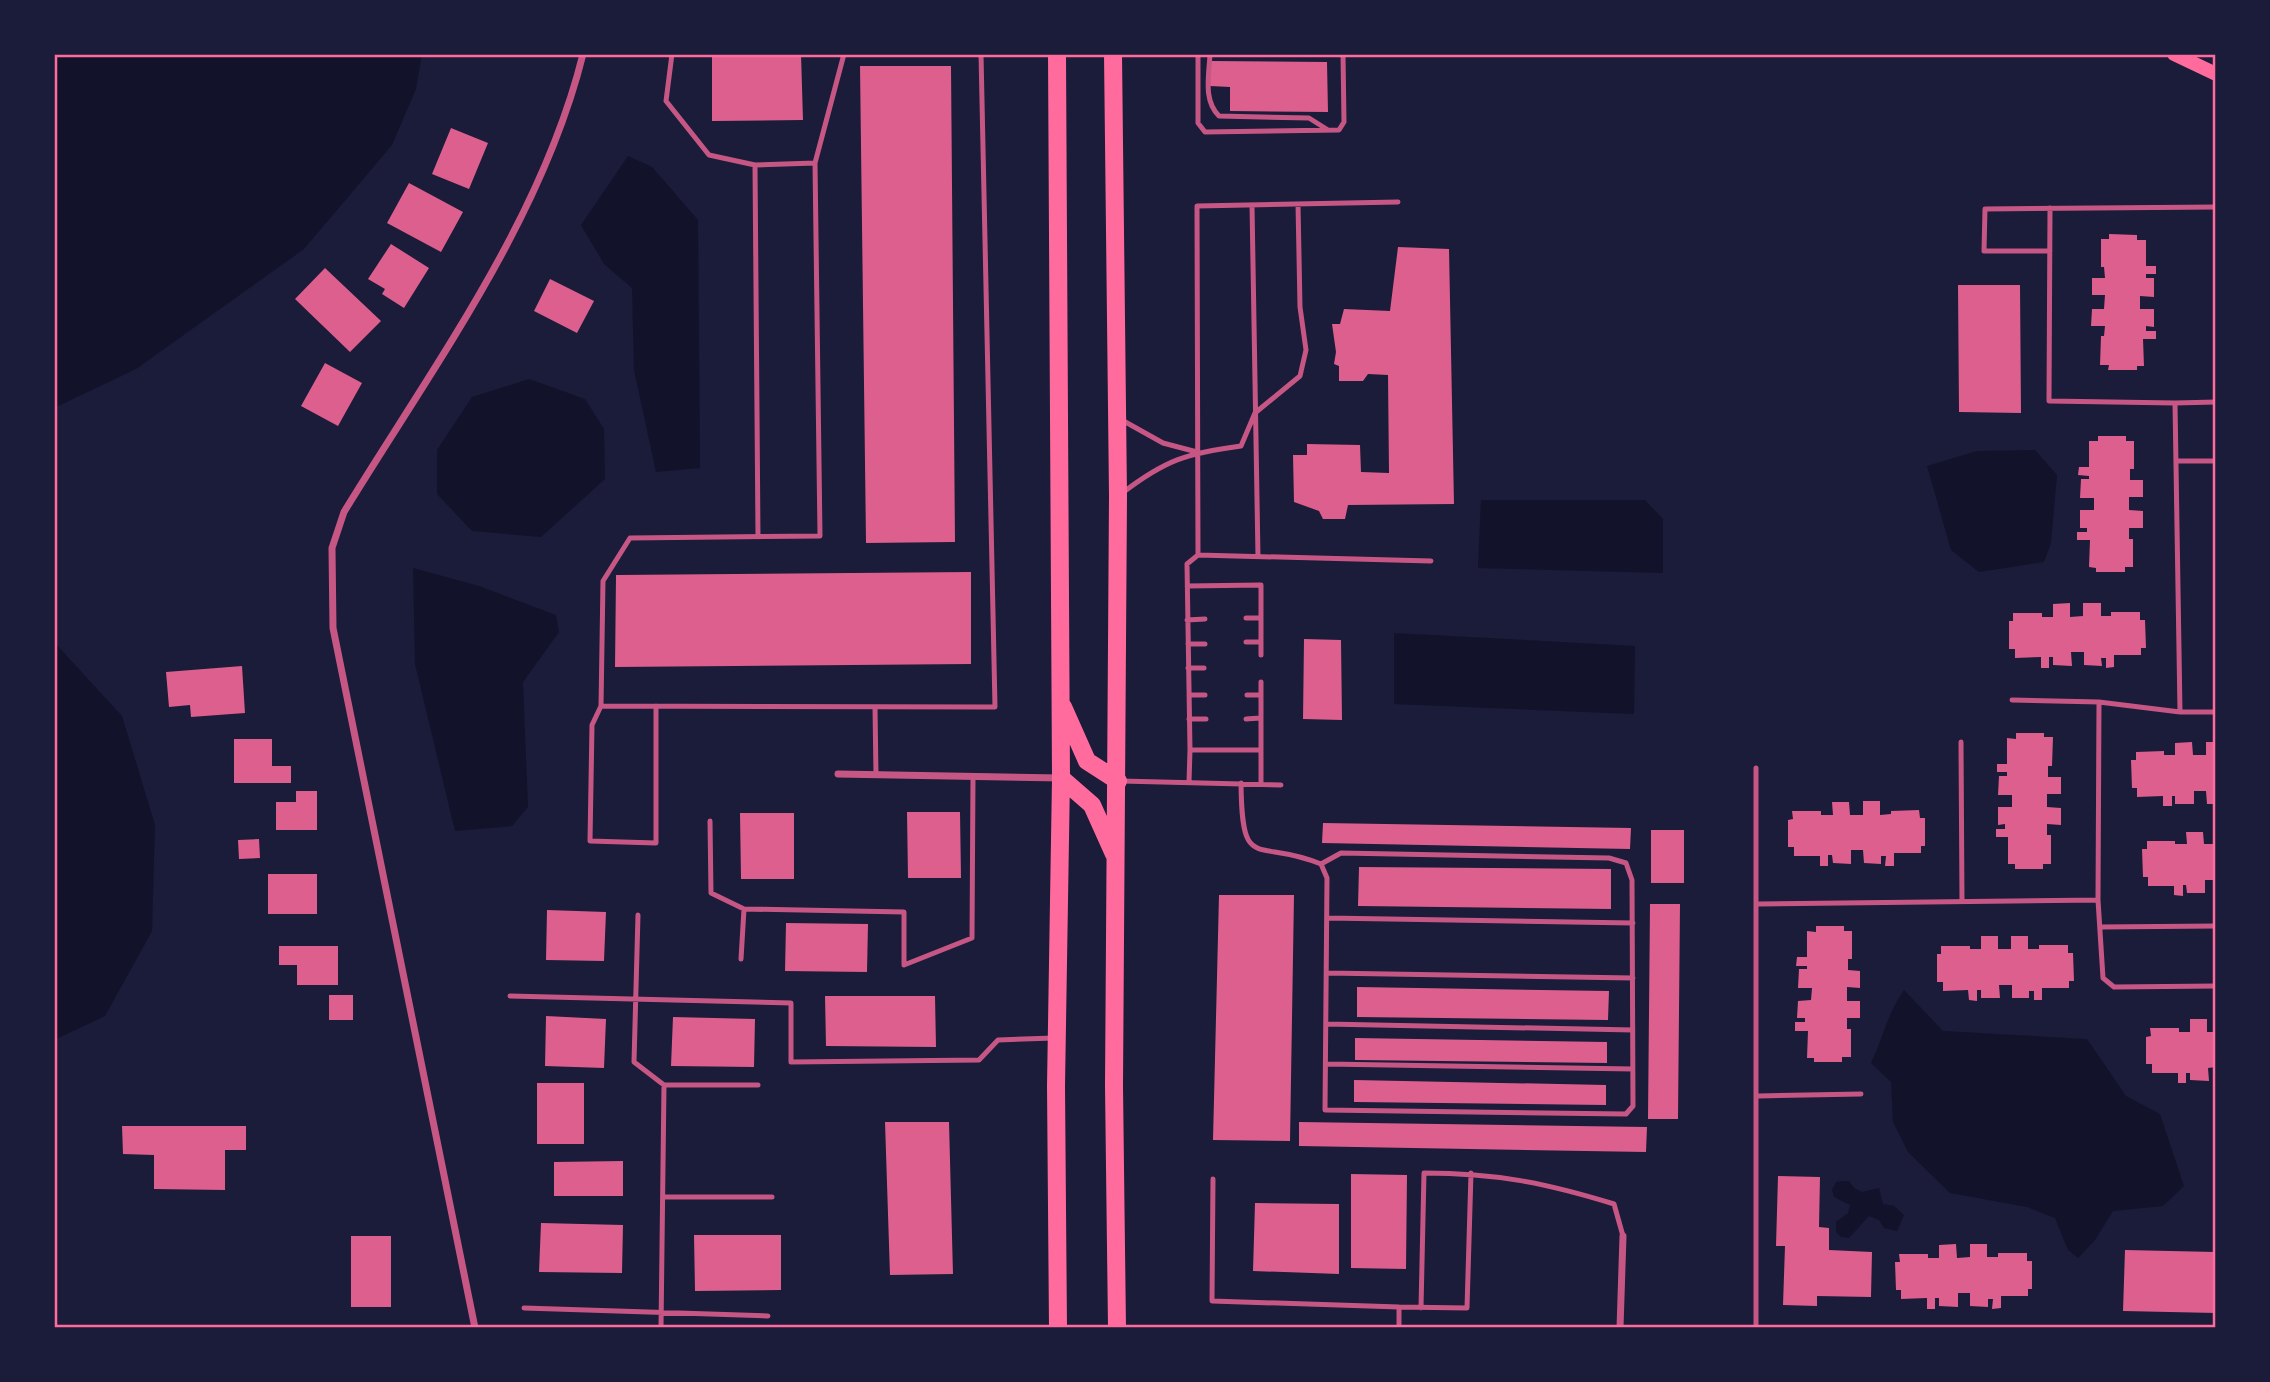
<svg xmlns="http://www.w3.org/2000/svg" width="2270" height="1382" font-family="'Space Grotesk',sans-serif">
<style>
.water{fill:#12122b}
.building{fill:#dd5f8e}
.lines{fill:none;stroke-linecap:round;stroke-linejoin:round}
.service{stroke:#c65784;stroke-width:5}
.minor{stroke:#c65784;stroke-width:7}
.secondary{stroke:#ff6b9d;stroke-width:14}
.primary{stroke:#ff6b9d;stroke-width:18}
.neatline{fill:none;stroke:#ff6b9d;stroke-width:2.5}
</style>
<rect width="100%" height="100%" fill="#1b1b3a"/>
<path class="water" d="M54,54H422L416,89L392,145L304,249L136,369L54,408Z
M628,156L652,167L698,220L700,468L656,472L634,370L632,288L604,264L581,225Z
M529,379L585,399L604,429L605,479L541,537L472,531L437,494V450L472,397Z
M2035,450L2057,475L2051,543L2044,562L1979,572L1951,550L1927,466L1977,451Z
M1481,500H1645L1663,519V573L1478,568Z
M413,568L479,586L556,615L559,632L523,682L528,807L512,826L455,831L415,664Z
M1394,633L1635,646L1634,714L1394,704Z
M54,642L122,716L155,825L152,931L105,1016L54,1040Z
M1904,990L1943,1031L2087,1039L2126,1096L2160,1114L2184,1186L2163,1206L2113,1211L2095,1240L2078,1258L2068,1250L2055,1218L2027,1207L1950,1193L1908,1152L1893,1122L1891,1082L1871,1063C1883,1038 1888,1012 1904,990Z
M1842,1181H1849L1854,1188L1862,1192L1879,1188L1883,1204L1894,1206L1904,1215L1897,1231L1884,1228L1879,1220L1869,1216L1849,1238L1841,1237L1836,1232V1222L1848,1213L1850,1205L1834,1197L1832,1190L1836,1182Z"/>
<path class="building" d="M712,54H801L803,120L712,121Z
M1210,61L1327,62L1328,112L1230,111V87L1210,86Z
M860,66H951L955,542L866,543Z
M451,128L488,143L469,189L432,174Z
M409,183L463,212L441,252L387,223Z
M2109,234L2137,235V240H2146V266H2156V274H2146V278H2154V297L2140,296V309H2154V327L2146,326V331H2156V339H2143L2144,366H2137V370H2108L2109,365H2100L2101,336H2104L2105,326H2091L2092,309H2104L2105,295H2092V278H2105L2104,267H2101V239H2109Z
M391,244L429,268L404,308L382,294L385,289L368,279Z
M1398,247L1449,249L1454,504L1348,505L1345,519H1323L1319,511L1294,502L1293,455H1307V444L1360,445L1361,472L1389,473L1388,375L1368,374L1363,381H1339V366L1334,364L1336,352L1332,324H1340L1344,309L1390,311Z
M325,268L381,321L350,352L295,299Z
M550,279L594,301L577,333L534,311Z
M1958,285H2020L2021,413L1959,412Z
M325,363L362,383L338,426L301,406Z
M2098,436H2126V441H2134V469H2130V480H2143V497H2129V510L2143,511V528H2129V539H2133V567H2125V572H2096V568L2089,567L2090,540H2077V532H2087V528H2080V510H2094V498H2080L2081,479H2089V476L2078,475L2079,467H2089V441H2098Z
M971,572V664L615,667L616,575Z
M2070,603V617L2083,616V603H2101V616H2111V612H2140V620H2145L2146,648H2141V655H2114V667L2106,668V658H2101L2102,666L2084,665V652H2071L2072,666L2053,665V657H2049V668H2041V657L2015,658V649H2009V621H2013V613H2042V617H2053V604Z
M1304,639L1341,640L1342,720L1303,719Z
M242,666L245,713L191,717L190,705L169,707L166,672Z
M2016,733H2044V737H2053L2052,766H2048V777H2061V794H2047V807L2061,808V825L2047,824V835H2051V864H2043V869H2015V864H2008V837H1996V829H2005V824L1998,825V807H2012V795H1998L1999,776H2007V772H1997V764H2007V738L2016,739Z
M234,739H272V766H291V783H234Z
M2192,742L2193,755H2206V742H2216V804H2207L2206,791H2194V804H2175V796H2172V806H2163V796L2137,797V788H2132L2131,760H2136V752L2164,751V755H2175V743Z
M296,791H317V830H276V802H296Z
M1863,801H1880V815L1891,814V811L1919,810L1920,818H1925V846H1921V853H1894V866H1885L1886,856H1881V864L1864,863L1863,850H1851V864L1833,863L1832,855H1828V866H1820V856H1794V847H1788V820L1793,819L1792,811H1821V815H1833L1832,802H1849L1850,815H1863Z
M907,812H960L961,878H908Z
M740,813H794V879H741Z
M1323,823L1631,828L1630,849L1322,843Z
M1651,830H1684V883H1651Z
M2186,832H2203L2204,844H2216V880H2205V893H2187L2186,885H2183V896L2174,895V886H2148V877H2143L2142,849H2147V841H2175V844H2187Z
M259,839L260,858L239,859L238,840Z
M1359,867L1611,869V909L1358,906Z
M268,874H317V914H268Z
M1219,895H1294L1290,1141L1213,1140Z
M1650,904H1680L1678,1119H1648Z
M547,910L606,912L604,961L546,960Z
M786,923L868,924L867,972L785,971Z
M1816,926H1844V931H1852V959H1848V970L1860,971V988L1847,987V1001H1860V1018H1847V1029H1851V1057H1842V1062H1814V1058H1807L1808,1031H1795V1022H1805V1018H1797L1798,1001L1811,1000L1812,988H1798L1799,969H1807V966H1796L1797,957H1807V931L1816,932Z
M1981,936H1998V949H2011V936H2028V949H2039V945H2068V953H2073L2074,981H2069V988H2042V1000H2034V991H2029V998H2012V985H1999L2000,998H1981V990H1977V1001L1969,1000L1968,990L1943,991V982H1937V954H1941V946H1970V949H1981Z
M279,946H338V985H297V965H279Z
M1357,987L1609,991L1608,1020L1357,1017Z
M329,995H353V1020H329Z
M825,996H935L936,1047L826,1046Z
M546,1016L606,1019L604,1068L545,1066Z
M673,1017L755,1019L754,1067L671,1066Z
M2190,1019H2207V1032H2216V1067L2208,1068L2209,1081L2190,1080V1073H2186V1083H2178V1073H2152V1064H2146V1037L2151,1036L2150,1028H2179V1032H2190Z
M1355,1038L1607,1042V1063L1355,1060Z
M1354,1080L1606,1085V1105L1354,1102Z
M537,1083H584V1144H537Z
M885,1122H949L953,1274L890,1275Z
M1299,1122L1647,1127L1646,1152L1299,1146Z
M122,1126H246V1150H225V1190L154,1189V1155L123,1154Z
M623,1161V1196H554V1162Z
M1351,1174L1407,1175L1406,1269L1351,1268Z
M1778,1176L1820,1177L1819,1227L1829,1228V1250L1872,1252L1871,1297L1817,1296V1306L1783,1305L1785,1246H1776Z
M1255,1203L1339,1204V1274L1253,1271Z
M541,1223L623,1225L622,1273L539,1272Z
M694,1235H781V1290L695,1291Z
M351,1236H391V1307H351Z
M1956,1244L1957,1258L1970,1257V1244H1987V1257H1998V1253H2027V1261H2032V1289H2028V1296H2001V1308L1992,1309L1993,1299H1988V1307L1970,1306V1293H1958V1307L1939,1306V1298H1935V1309H1927V1298L1901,1299V1290H1896L1895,1262H1900L1899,1254H1928V1258H1939V1245Z
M2125,1250L2216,1252V1313L2123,1311Z"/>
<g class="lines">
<path class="service" d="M672,54L666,101L709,155L755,165
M844,54L815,163L820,536L630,538L603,581L601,706L995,707L981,54
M1198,54V123L1205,132L1339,130L1344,122L1343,54
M1210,54C1209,76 1203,100 1219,116L1309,118L1328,130
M1398,202L1197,206L1198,555L1431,561
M1252,205L1258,557
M2050,208L2049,401L2175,403L2180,712
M2050,251H1984L1985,209L2216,207
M2175,403L2216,402
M1120,419L1163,443L1197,452
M2176,461H2216
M1121,494C1165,460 1187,453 1241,446L1255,413L1300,376L1306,350L1300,307L1298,204
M758,537L755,165L815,163
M1187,586L1261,585V655
M1246,618H1261
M1187,620L1205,619
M1246,642H1260
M1188,644H1205
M1188,668H1204
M1261,682V750
M1189,695H1205
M1247,695H1260
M2012,700L2099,702L2180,712H2216
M2099,702L2098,900L2103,978L2114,987L2216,986
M601,706L592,725L590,841L656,843V706
M875,707L876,775
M1189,719H1206
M1246,719L1260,718
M1961,742L1962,902
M1190,750L1187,564L1198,555
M1756,768V1328
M1121,781L1281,785
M1189,782L1190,750H1261V784
M1241,783C1242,875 1256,837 1321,864L1327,878L1325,1110L1626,1114L1633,1106L1632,880L1626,863L1609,858L1341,853L1321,864
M710,821L711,893L744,909
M1759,904L2098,900
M638,915L634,1062L664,1085H758
M1327,918L1633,923
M2100,927L2216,926
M741,959L744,909L904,912V965L972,938L973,777
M1327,973L1633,978
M510,996L791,1003V1062L979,1060L998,1040L1054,1038
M1326,1024L1633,1030
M1326,1064L1633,1069
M1758,1096L1861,1094
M1213,1179L1212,1301L1399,1307
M663,1197H772
M524,1308L768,1316
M1421,1308L1424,1173C1496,1173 1546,1183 1614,1204L1623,1236
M661,1328L664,1085
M1399,1328V1307L1467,1308L1471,1173"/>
<path class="minor" d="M838,774L1061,778
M475,1328L333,628L332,548L344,512C432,368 542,220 583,54
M1620,1328L1623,1236"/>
<path class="secondary" d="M2174,54L2216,74"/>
<path class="primary" d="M1057,54L1061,778L1056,1086L1058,1328
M1113,54L1118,496L1114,1086L1117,1328
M1063,707L1087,761L1118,781
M1061,778L1092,805L1114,854"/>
</g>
<rect width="2270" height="1382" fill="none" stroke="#1b1b3a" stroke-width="112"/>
<rect x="56" y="56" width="2158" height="1270" class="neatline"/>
</svg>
